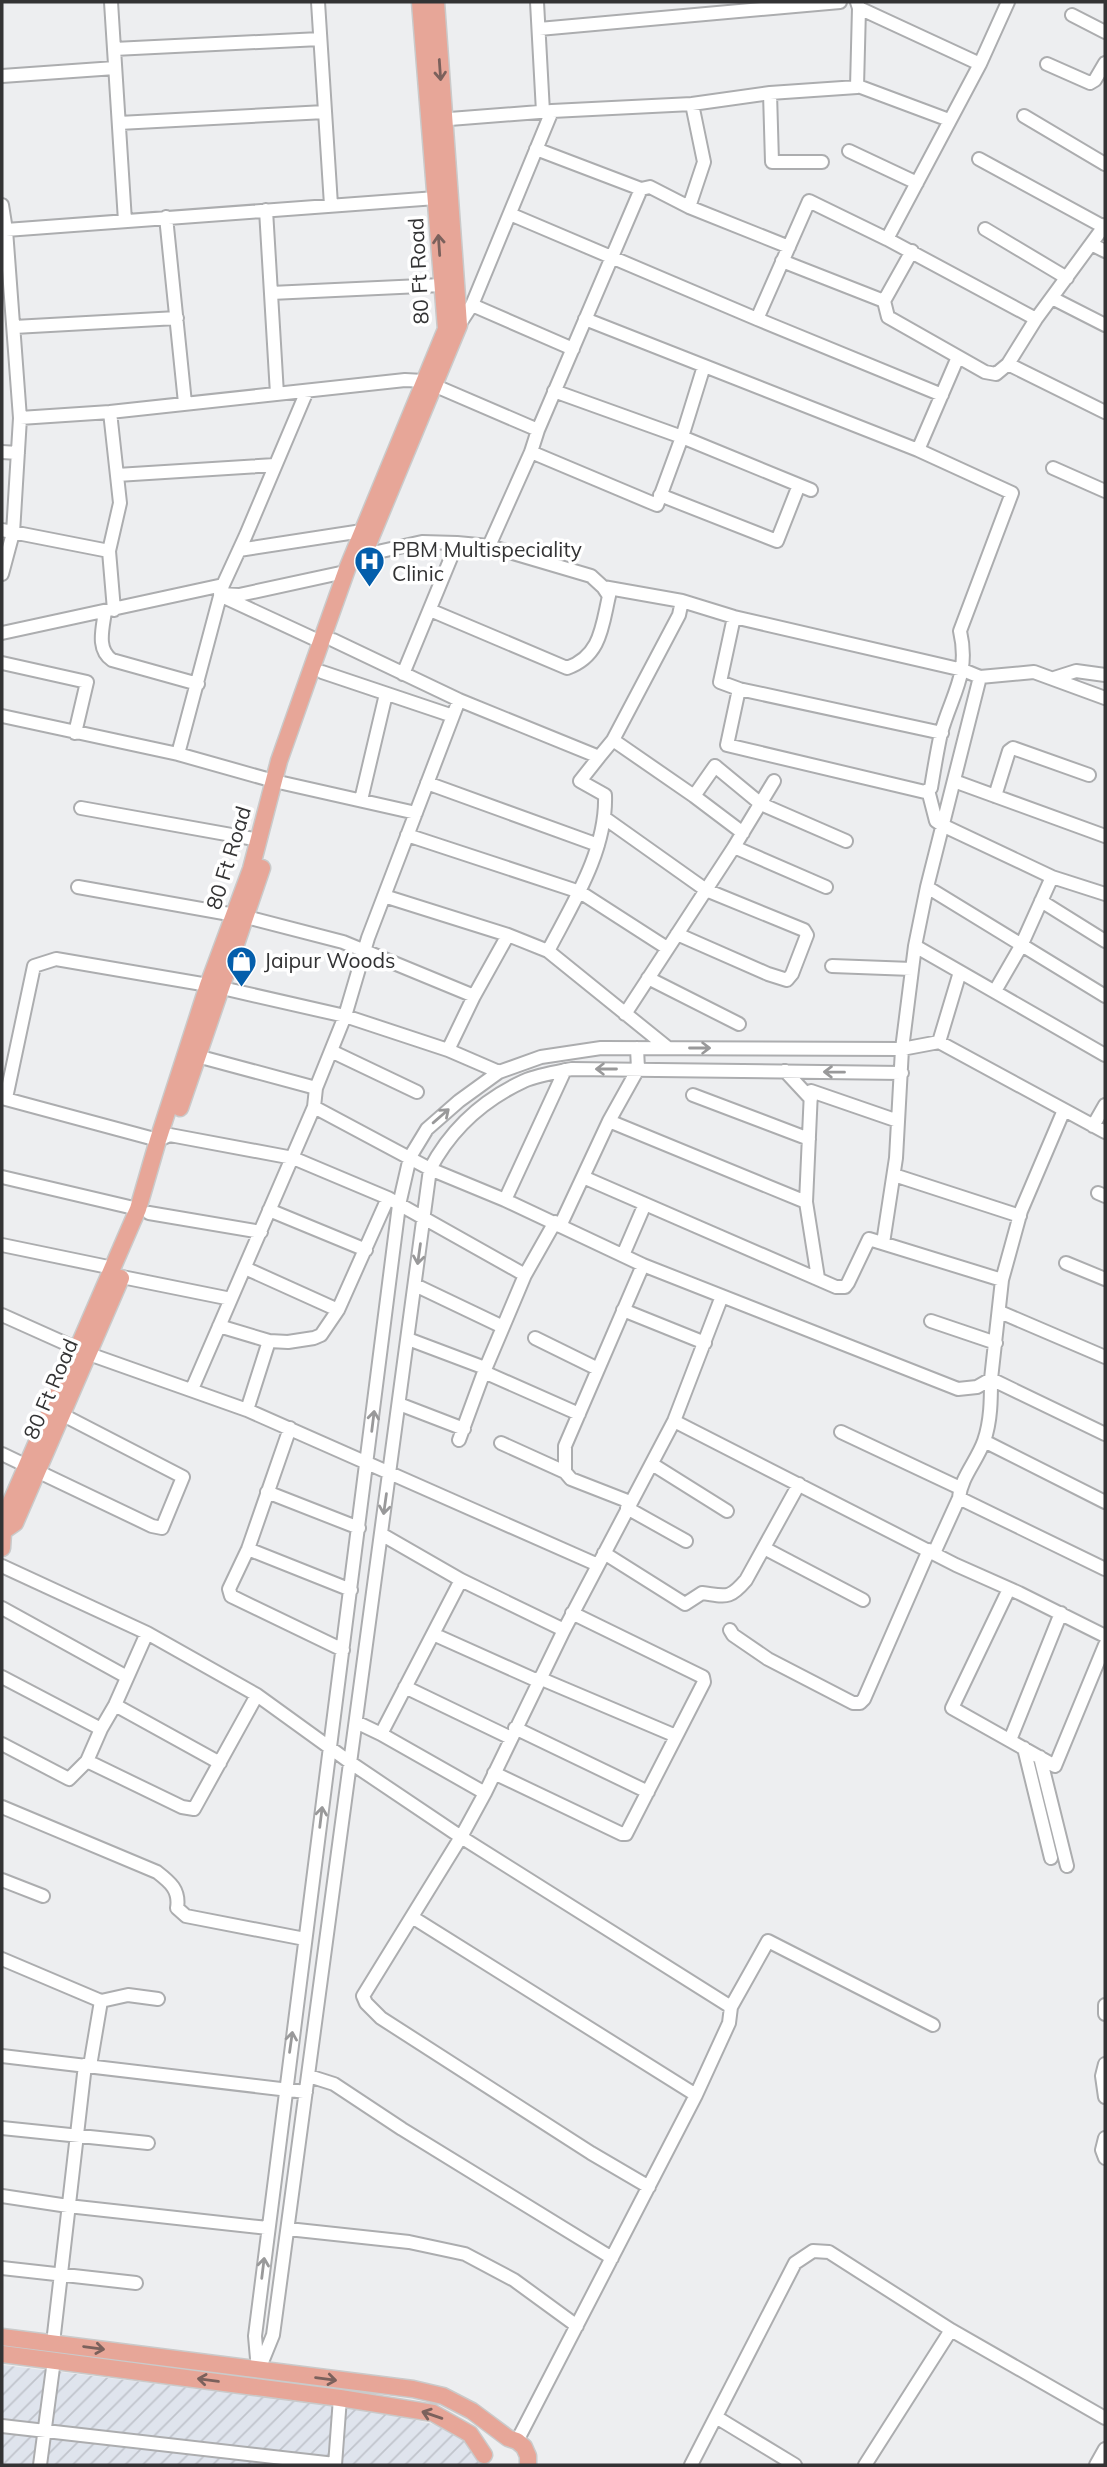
<svg xmlns="http://www.w3.org/2000/svg" width="1107" height="2467" font-family="Mulish,sans-serif">
<style>
.industrial{fill:url(#industrial-furrows)}
.lines{fill:none;stroke-linecap:round;stroke-linejoin:round}
.minor-casing{stroke:#acadaf;stroke-width:16}
.major-casing{stroke:#cacaca;stroke-width:19}
.minor{stroke:#fff;stroke-width:12}
.major{stroke:#e7a698;stroke-width:16}
.oneway{stroke:#7b615c}
.oneway2{stroke:#99999a}
.labels{text-anchor:middle;stroke-width:7;stroke-linejoin:round;paint-order:stroke}
.street-label{font-size:21px;fill:#333334;stroke:#fff}
.poi-label{font-size:21px;fill:#333334;stroke:#fff;text-anchor:start}
</style>
<defs>
<pattern id="industrial-furrows" width="10" height="10" patternUnits="userSpaceOnUse" patternTransform="scale(1.75)"><rect width="10" height="10" fill="#dfe4ed"/><path d="M-1 1l2-2M0 10L10 0M9 11l2-2" fill="none" stroke="#c0c4cc"/></pattern>
</defs>
<rect width="100%" height="100%" fill="#edeef0"/>
<path class="industrial" d="M2,2365L374,2410L444,2427L477,2450L484,2465H2Z"/>
<g class="lines">
<defs>
<path id="minor" d="M111,2L125,221
M318,2L331,205
M537,2L543,112
M1008,2L980,64L887,239L1036,319
M859,8L980,64
M1072,15L1105,32
M539,29L840,2
M114,49L320,39
M1047,64L1090,83L1095,80L1105,63
M2,76L115,68
M858,86L949,120
M770,93L772,162H822
M1024,116L1105,164
M437,120L552,111L692,104L770,93L857,87L859,8L857,2
M119,123L325,112
M536,149L641,189
M849,151L917,183
M979,159L1104,227
M2,205L6,230L20,418L13,533L2,574
M689,207L704,162L692,104
M266,210L277,394
M510,214L757,319L942,395
M166,217L185,403
M985,229L1067,278
M6,230L436,198
M1091,244L1105,251
M912,251L884,301L888,317L985,372L996,374L1008,364L1036,319L1105,225
M782,261L884,301
M271,293L442,285
M1052,298L1105,325
M472,305L573,349
M585,319L918,450L1012,493L960,631C970,674 952,694 941,733C937,751 934,770 931,788L925,792L727,745L739,689L720,682L734,617
M757,319L809,201L887,239
M459,325L472,305L552,111
M14,327L177,318
M1008,364L1105,412
M554,391L682,437L811,490
M110,412L120,503L109,551L114,610
M20,418L110,412L405,380L424,381L538,430
M918,450L958,357
M2,452L18,453
M531,452L657,505L682,437L704,366
M1053,468L1105,491
M117,475L275,465
M660,495L777,541L799,485
M2,530L109,551
M489,546L531,452L538,430L641,189L650,187L689,207L789,247
M239,550L362,531
M364,555L422,542L457,543L489,546L591,576L603,587L609,596C602,626 601,656 567,668L430,610
M603,587L682,601
M220,594L239,595L345,572
M226,598L321,642
M105,611C103,628 96,649 112,660L198,684
M2,633L223,585
M333,640L459,700L599,757L613,740L679,615L682,601L734,617L963,670L980,677L1034,672L1105,698
M2,663L87,682L75,733
M322,672L453,716
M403,674L457,543
M1054,678L1076,671L1105,675
M739,689L942,733
M2,716L178,754L274,781L416,813
M613,740L694,796L743,833
M178,754L223,585L246,535L307,391
M954,781L1105,836
M427,783L598,845
M928,790L936,821L942,825L1052,877L1105,894
M694,796L715,766L761,804L846,841
M995,796L1009,751L1013,748L1089,775
M361,800L386,694
M81,808L259,840
M606,819L706,890L804,930L807,935L792,974L787,980L768,974L677,934
M407,835L580,892L667,948
M734,847L826,887
M78,887L246,917L343,942L474,996
M927,887L1105,996
M384,896L508,935L548,951L668,1048
M1041,901L1105,941
M915,946L1105,1055
M548,951C573,903 607,850 605,795L580,781L599,757
M832,966L912,969
M648,978L739,1024
M222,988L345,1016L448,1050L499,1072
M995,991L1021,946L1052,877
M625,1014L734,847L774,781
M939,1042L960,972
M448,1050L474,996L508,935
M331,1051L417,1092
M197,1056L316,1088
M785,1071L811,1099
M693,1095L809,1139
M2,1098L158,1140L170,1135L293,1158L388,1198
M6,1098L34,966L56,959L208,985
M314,1107L430,1169L505,1200L643,1265L958,1389L977,1387L991,1379L1002,1280L1021,1211L1064,1110
M609,1121L806,1202
M1093,1126L1105,1105
M894,1175L1020,1216
M2,1177L138,1209
M583,1177L836,1287H845L848,1283L869,1239L1002,1280
M1098,1193L1105,1196
M505,1200L565,1070
M269,1210L366,1250
M149,1213L261,1232
M560,1226L609,1121L638,1069L637,1048
M883,1243L896,1158L902,1049L915,946L927,887L980,677
M2,1245L113,1268
M623,1255L645,1204
M1066,1263L1105,1279
M245,1268L338,1310
M122,1277L231,1299
M818,1278L806,1202L811,1091L898,1121
M415,1285L503,1327
M623,1310L705,1343
M1000,1312L1105,1357
M2,1315L89,1354L247,1410L598,1565
M931,1321L996,1343
M219,1326L269,1341
M535,1338L598,1369
M408,1339L485,1368
M484,1372L579,1414
M192,1389L314,1107L316,1088L345,1016L368,938L459,700
M399,1404L464,1429
M247,1410L269,1341L288,1342L314,1338L321,1335L338,1310L388,1198L525,1275
M674,1421L956,1565L1019,1593L1105,1636
M290,1428L248,1549L229,1589L231,1596L343,1650
M841,1432L960,1488
M459,1440L484,1372L525,1275L555,1222
M984,1441L1105,1502
M501,1443L565,1472
M2,1454L27,1466
M652,1464L727,1511
M39,1472L152,1526L162,1528L183,1477L63,1415
M267,1492L359,1528
M959,1498L1105,1569
M630,1502L571,1479L565,1472V1446L643,1265
M627,1508L686,1541
M381,1534L461,1580L564,1630
M764,1548L863,1600
M248,1549L351,1590
M604,1553L685,1604L702,1593C726,1596 729,1600 746,1580L799,1484
M934,1553L959,1498C961,1477 977,1461 984,1441C991,1421 991,1399 991,1379L1105,1434
M2,1566L147,1633L257,1695L351,1763L461,1837L731,2007L729,2023L696,2095L517,2441
M1009,1589L952,1708L1055,1766L1105,1645
M2,1608L127,1677
M730,1630L733,1635L768,1659L853,1703H860L864,1699L929,1550
M433,1634L538,1681
M2,1677L101,1729
M539,1678L676,1736
M405,1687L511,1738
M115,1705L220,1763
M356,1722L381,1734L485,1793
M515,1728L648,1792
M381,1734L461,1580
M1010,1740L1061,1613
M2,1744L69,1779L87,1761L101,1729L115,1705L147,1633
M1024,1748L1051,1858
M1040,1757L1067,1866
M87,1761L182,1807L194,1809L257,1695
M494,1773L622,1834H626L704,1682L703,1677L572,1613
M2,1807L157,1872C170,1882 180,1890 177,1908L186,1916L305,1939
M2,1880L43,1896
M412,1917L696,2095
M2,1959L101,2001L90,2066
M101,2001L128,1995L158,1999
M1105,2005V2014
M731,2007L768,1941L933,2025
M2,2056L306,2092
M1105,2064L1102,2076L1105,2097
M309,2076L334,2084L402,2129L612,2258
M2,2128L148,2143
M1105,2138L1102,2150L1105,2158
M649,2187L591,2153L381,2018L366,2003L363,1996L461,1837L485,1793L564,1630L674,1421L722,1296
M2,2196L68,2206L268,2228
M288,2229L409,2242L465,2254L514,2280L577,2326
M2,2268L136,2283
M53,2343L85,2065
M260,2367L273,2335L430,1169C451,1129 483,1100 524,1081C538,1075 557,1072 572,1069L902,1073
M258,2370L255,2336L399,1205L410,1157L427,1129L459,1101L499,1072L541,1057L601,1048L902,1049L939,1042L1105,1132
M716,2417L795,2465
M2,2426L335,2464
M40,2465L54,2360
M335,2465L340,2398
M691,2465L795,2263L813,2251L829,2252L951,2330L1105,2418
M865,2465L951,2330
M1096,2465L1105,2449"/>
<path id="major" d="M364,554L459,325L436,2
M180,1108L262,868
M5,1530L15,1523L121,1278
M2,1548L4,1518L138,1209L158,1140L208,985L251,869L279,761L321,642L347,569L446,329L420,2
M2,2337L413,2389L443,2396L472,2411L508,2438L517,2441L524,2447L528,2456V2465
M2,2354L340,2398L433,2413L470,2434L484,2455"/>
</defs>
<use href="#minor" class="minor-casing"/>
<use href="#major" class="major-casing"/>
<use href="#minor" class="minor"/>
<use href="#major" class="major"/>
</g>
<defs><path id="oneway-shaft" d="M-6 0H5M1.5-3L5.5 0L1.5 3" fill="none" stroke-width="1.6" stroke-linecap="round" stroke-linejoin="round" transform="scale(1.75)"/></defs>
<g class="oneway">
<use href="#oneway-shaft" transform="translate(440 70) rotate(86)"/>
<use href="#oneway-shaft" transform="translate(439 245) rotate(-94)"/>
<use href="#oneway-shaft" transform="translate(94 2348) rotate(8)"/>
<use href="#oneway-shaft" transform="translate(326 2379) rotate(7)"/>
<use href="#oneway-shaft" transform="translate(208 2380) rotate(-172)"/>
<use href="#oneway-shaft" transform="translate(432 2415) rotate(-161)"/>
</g>
<g class="oneway2">
<use href="#oneway-shaft" transform="translate(700 1048)"/>
<use href="#oneway-shaft" transform="translate(606 1069) rotate(180)"/>
<use href="#oneway-shaft" transform="translate(834 1072) rotate(-179)"/>
<use href="#oneway-shaft" transform="translate(441 1116) rotate(-41)"/>
<use href="#oneway-shaft" transform="translate(419 1254) rotate(98)"/>
<use href="#oneway-shaft" transform="translate(373 1421) rotate(-83)"/>
<use href="#oneway-shaft" transform="translate(385 1504) rotate(98)"/>
<use href="#oneway-shaft" transform="translate(321 1817) rotate(-83)"/>
<use href="#oneway-shaft" transform="translate(291 2042) rotate(-82)"/>
<use href="#oneway-shaft" transform="translate(263 2268) rotate(-83)"/>
</g>
<defs>
<symbol id="hospital-pin" viewBox="-11 -11 22 30"><path d="M0 17L-7.5 6A9.5 9.5 0 1 1 7.5 6Z" fill="#045eab" stroke="#fff"/><path d="M-5-5h3v3.5h4V-5h3V5h-3V1.5h-4V5h-3Z" fill="#fff"/></symbol>
<symbol id="shop-pin" viewBox="-11 -11 22 30"><path d="M0 17L-7.5 6A9.5 9.5 0 1 1 7.5 6Z" fill="#045eab" stroke="#fff"/><path d="M-5-2.5h2.3a2.7 3.5 0 0 1 5.4 0H5L5.5 6h-11ZM-1.5-2.5h3a1.5 2.3 0 0 0-3 0Z" fill="#fff"/></symbol>
</defs>
<g fill-rule="evenodd">
<use href="#hospital-pin" x="352" y="544" width="35" height="47"/>
<use href="#shop-pin" x="224" y="944" width="35" height="47"/>
</g>
<g class="labels">
<g class="street-label">
<text transform="translate(419 271) rotate(-93)" y="7">80 Ft Road</text>
<text transform="translate(229 858) rotate(-73)" y="7">80 Ft Road</text>
<text transform="translate(51 1389) rotate(-67)" y="7">80 Ft Road</text>
</g>
<g class="poi-label">
<text x="392" y="557">PBM Multispeciality<tspan x="392" dy="24">Clinic</tspan></text>
<text x="264" y="968">Jaipur Woods</text>
</g>
</g>
<rect width="1107" height="2467" fill="none" stroke="#333334" stroke-width="7"/>
</svg>
